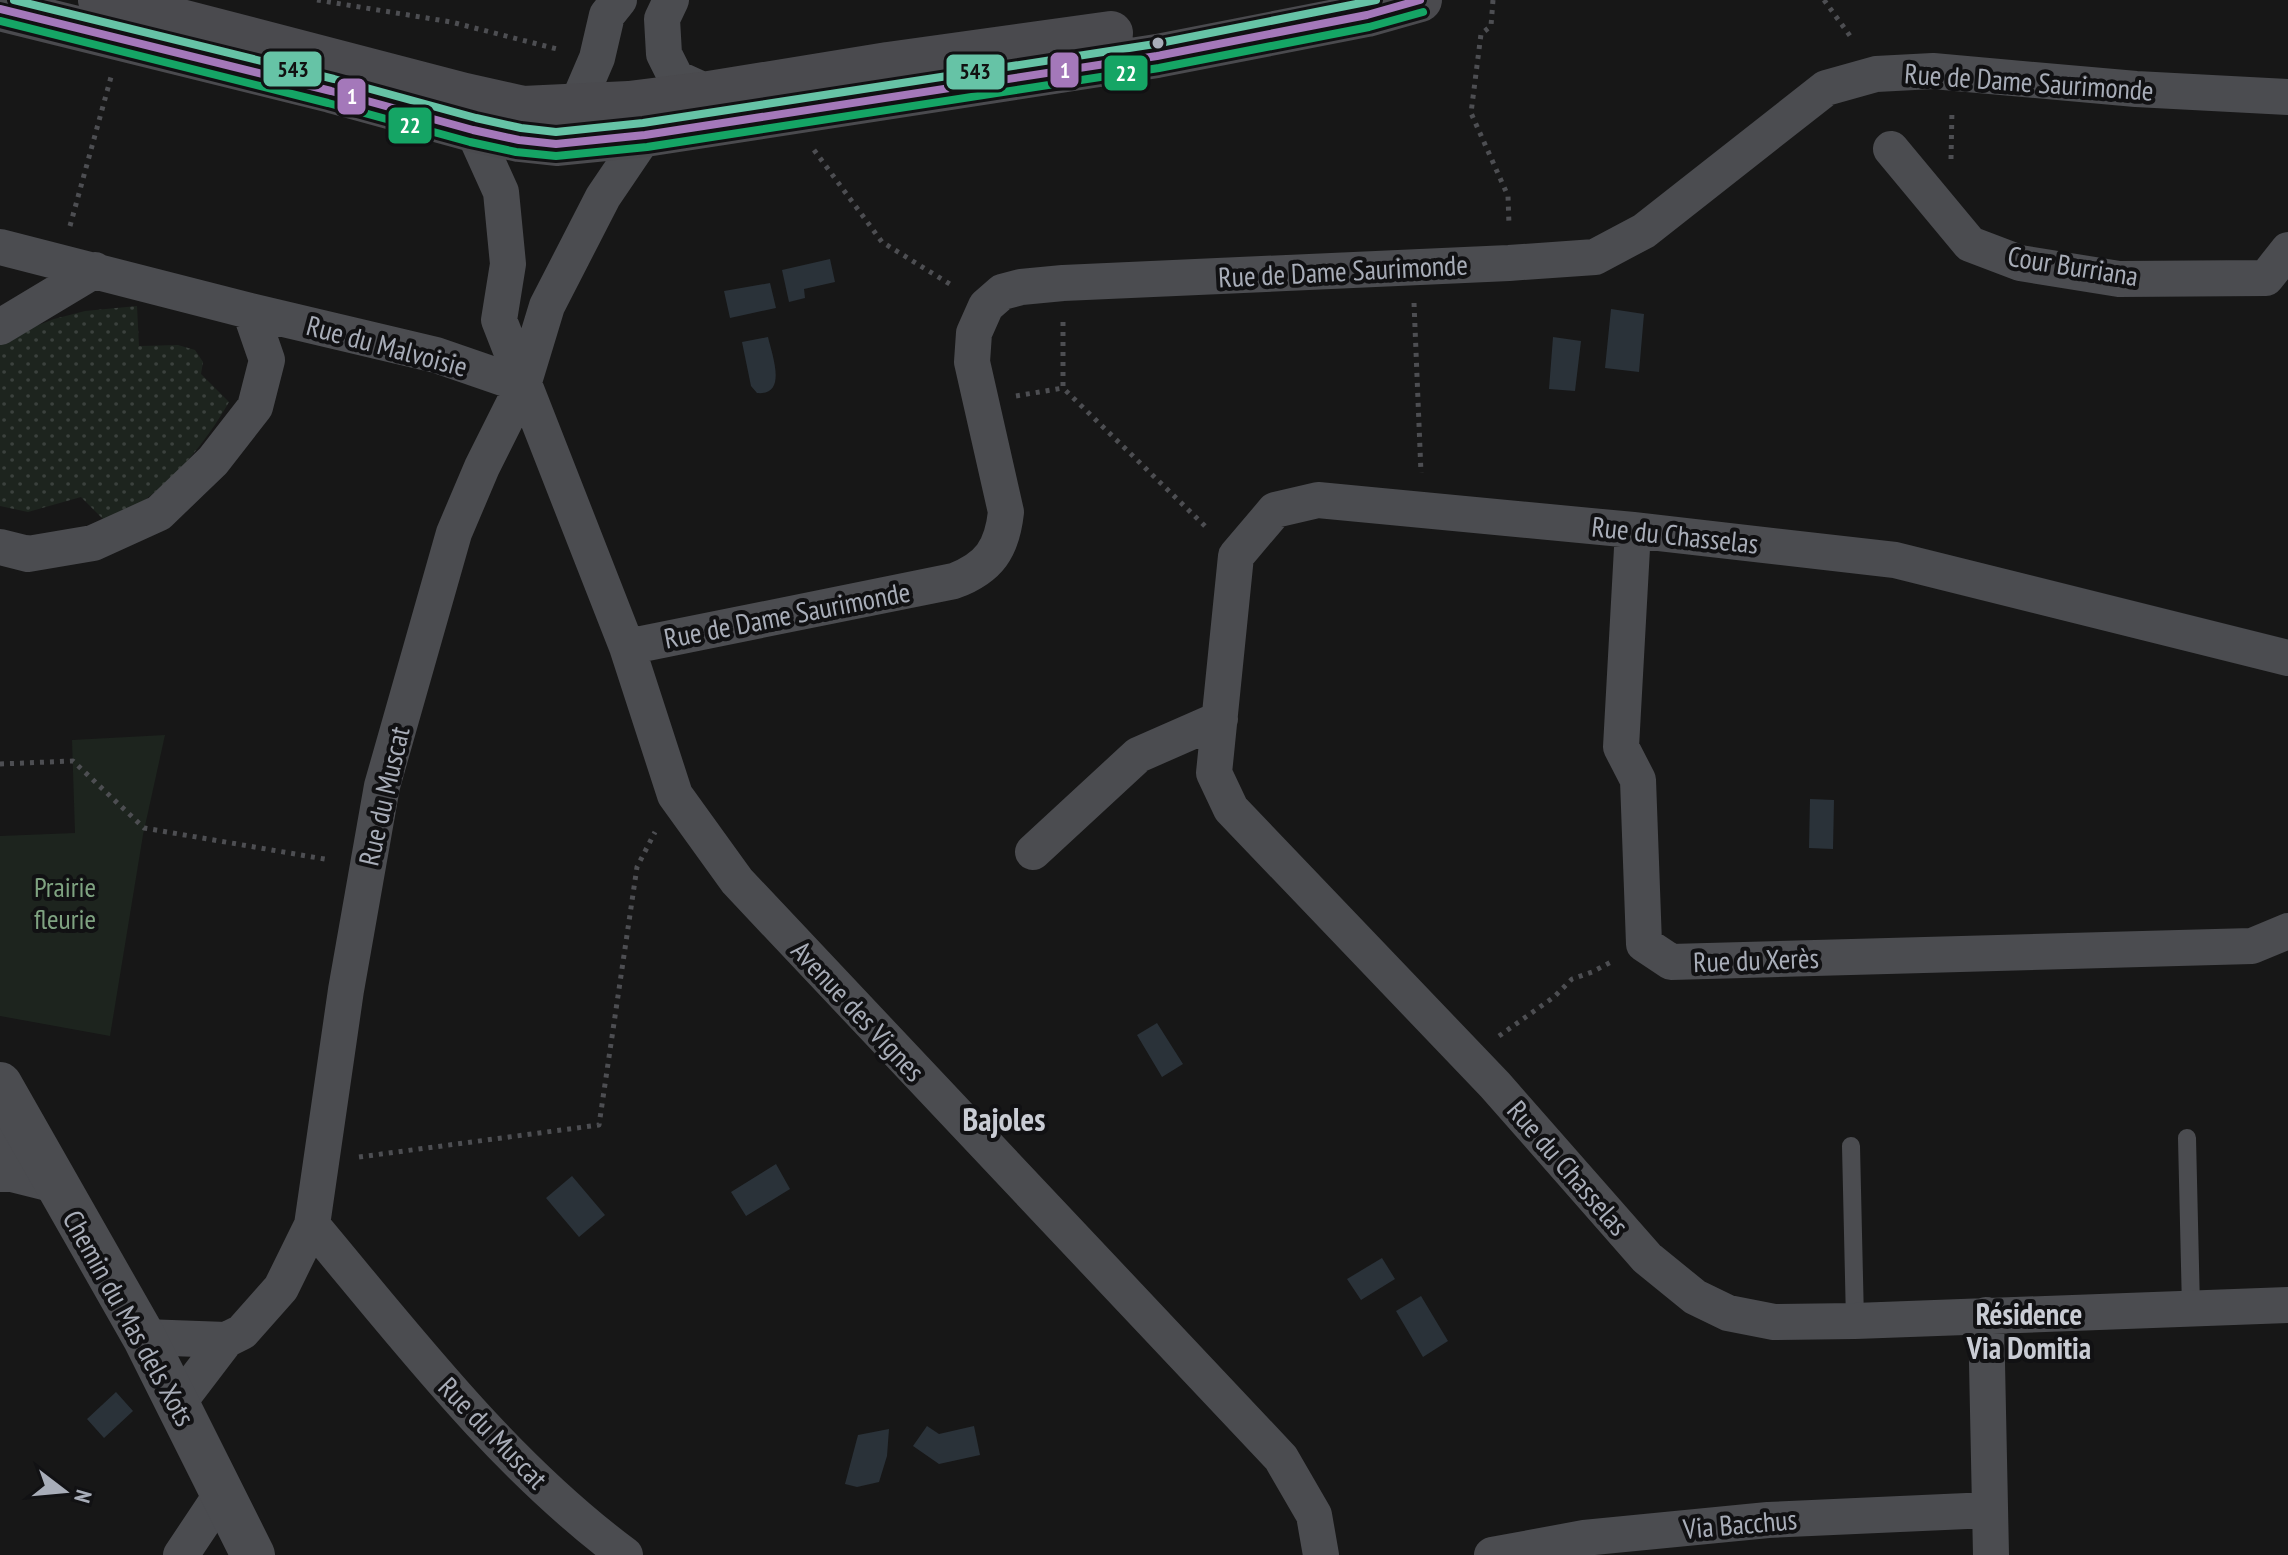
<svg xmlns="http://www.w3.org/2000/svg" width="2288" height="1555" font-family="'PT Sans Narrow',sans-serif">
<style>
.grass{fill:url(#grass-dots)}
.garden{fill:#1d241e}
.water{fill:#2a3239}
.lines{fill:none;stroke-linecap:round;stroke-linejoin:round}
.path{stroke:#4d4e52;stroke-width:5;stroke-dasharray:4 6;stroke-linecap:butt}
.service{stroke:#4b4c50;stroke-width:18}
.minor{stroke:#4b4c50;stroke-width:36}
.tertiary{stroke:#4b4c50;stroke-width:44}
.secondary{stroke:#4a4a4e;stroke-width:44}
.bus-1-casing{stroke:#111113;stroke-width:14}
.bus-2-casing{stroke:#111113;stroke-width:14}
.bus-3-casing{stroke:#111113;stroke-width:14}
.bus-1{stroke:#a478ba;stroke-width:8}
.bus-2{stroke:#15a565;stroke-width:8}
.bus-3{stroke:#66c3a6;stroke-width:8}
.bus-dot{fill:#a8adb8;stroke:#111113;stroke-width:3}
.labels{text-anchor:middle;stroke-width:8;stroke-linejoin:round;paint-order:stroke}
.street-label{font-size:28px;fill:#a8adb8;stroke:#111113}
.park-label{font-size:28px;fill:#7fa381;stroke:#111113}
.neighbourhood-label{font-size:30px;font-weight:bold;fill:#c9ccd4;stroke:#111113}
.quarter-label{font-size:32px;font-weight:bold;fill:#c9ccd4;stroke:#111113}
.line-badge{stroke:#111113;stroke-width:3}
.badge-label{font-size:22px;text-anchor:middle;font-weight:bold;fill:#fff}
.pale-badge-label{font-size:22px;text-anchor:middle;font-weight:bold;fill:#111}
</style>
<defs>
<pattern id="grass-dots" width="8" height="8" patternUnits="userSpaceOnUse" patternTransform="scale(2)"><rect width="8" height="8" fill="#1d241e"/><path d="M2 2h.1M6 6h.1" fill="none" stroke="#3b413d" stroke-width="1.8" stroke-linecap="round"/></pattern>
</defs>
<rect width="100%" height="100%" fill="#171717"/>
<path class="grass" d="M137,306L139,346L178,345L195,350L203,362L201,374L229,402C201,451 159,500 106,522L81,497L28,512L0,506V340L54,319L85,311Z"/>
<path class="garden" d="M165,735L143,835L110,1036L0,1016V836L75,833L72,740Z"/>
<path class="water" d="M830,259L835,282L804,289L805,298L789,302L782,270Z
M770,283L776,308L730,318L724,291Z
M1611,309L1644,314L1639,372L1605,368Z
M768,337C772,355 788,396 757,393L751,386L742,342Z
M1553,337L1581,341L1575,391L1549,389Z
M1810,799L1834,800L1833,849L1809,848Z
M1157,1023L1183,1064L1162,1077L1137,1035Z
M776,1164L790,1189L746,1216L731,1192Z
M572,1176L605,1215L579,1237L546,1198Z
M1382,1258L1395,1279L1361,1300L1347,1279Z
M1421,1296L1448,1341L1423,1357L1396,1311Z
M116,1392L133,1411L104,1438L87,1419Z
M927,1426L939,1434L974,1426L980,1455L939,1464L913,1446Z
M889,1429L887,1456L879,1482L857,1487L845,1484L858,1435Z"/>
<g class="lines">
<path class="path" d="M317,0L451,22L561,50
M1493,0L1491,26L1481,34L1471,113L1508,196L1509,225
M1824,0L1853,40
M814,150L882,242L953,286
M1951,159L1952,109
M70,226L111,77
M1414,303L1421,473
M1063,322V388L1209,530
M1016,396L1063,388
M0,764L73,761L144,828L330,860
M1499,1036L1554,997L1572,979L1592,972L1613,961
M359,1157L599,1125L637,867L655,832"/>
<path class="service" d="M2187,1138L2191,1308
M1851,1146L1855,1321"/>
<path class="minor" d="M671,0L662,19L664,54L676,78L709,93
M576,107L597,58L607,15L619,0
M473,130L501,192L508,264L499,320L627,647L675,795L737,881L1281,1458L1314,1515L1321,1555
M1891,149L1970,244L2020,263L2119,279L2266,278L2288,250
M0,247L250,311L436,355L523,385
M0,327L95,270
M1633,530L1621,747L1638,780L1644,944L1671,962L2252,946L2288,931
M0,547L28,554L93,543L159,513L213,461L255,407L267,360L250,311
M627,647L954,581C989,568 1002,549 1006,512L972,362L974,333L986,306L1002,292L1021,287L1063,283L1509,263L1595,257L1644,231L1826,88L1876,74L1933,71L2136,89L2288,97
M2288,658L1895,560L1633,530L1318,500L1275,510L1236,556L1214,773L1231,809L1495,1085L1647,1258L1695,1297L1728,1313L1774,1322L1855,1321L2288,1305
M1033,852L1138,755L1220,719
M0,1148L24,1129
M0,1174H12L56,1185
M312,1225C409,1341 503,1464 625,1555
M1986,1315L1991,1555
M144,1337L226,1340
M178,1403L226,1340L242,1332L281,1288L312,1225L346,990L382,786L454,533L482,467L523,385L547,306L603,197L645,135
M181,1555L223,1492
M1492,1555L1584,1538L1768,1520L1989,1510"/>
<path class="tertiary" d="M0,1084L144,1337L253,1555"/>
<path class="secondary" d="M100,0L465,95L523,108L629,103L709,93L888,64L1111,33
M0,9L331,91L473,130L519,140L556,144L645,135L1157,56L1367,15L1420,0"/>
<defs>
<path id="bus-1" d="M0,9L331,91L473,130L519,140L556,144L645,135L1157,56L1367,15L1420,0"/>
<path id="bus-2" d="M0,21L328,103L470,142L516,152L556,156L647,147L1159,68L1369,27L1423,12"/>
<path id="bus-3" d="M14,0L334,79L476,118L521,128L556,132L643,123L1155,44L1376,0"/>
</defs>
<use href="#bus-1" class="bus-1-casing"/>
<use href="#bus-2" class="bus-2-casing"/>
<use href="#bus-3" class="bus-3-casing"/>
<use href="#bus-1" class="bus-1"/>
<use href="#bus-2" class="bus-2"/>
<use href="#bus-3" class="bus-3"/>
</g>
<circle class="bus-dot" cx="1158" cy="43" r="7"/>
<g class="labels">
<g class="street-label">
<text transform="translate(2029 82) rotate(4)" y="10">Rue de Dame Saurimonde</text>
<text transform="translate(2073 266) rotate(9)" y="10">Cour Burriana</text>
<text transform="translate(1343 271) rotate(-3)" y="10">Rue de Dame Saurimonde</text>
<text transform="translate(387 346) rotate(15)" y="10">Rue du Malvoisie</text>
<text transform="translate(1675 535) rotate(6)" y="10">Rue du Chasselas</text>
<text transform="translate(787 615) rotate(-11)" y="10">Rue de Dame Saurimonde</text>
<text transform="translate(384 796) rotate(-77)" y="10">Rue du Muscat</text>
<text transform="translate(1756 960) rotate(-2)" y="10">Rue du Xerès</text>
<text transform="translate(858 1011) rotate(47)" y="10">Avenue des Vignes</text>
<text transform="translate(1568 1168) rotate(49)" y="10">Rue du Chasselas</text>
<text transform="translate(129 1318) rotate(61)" y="10">Chemin du Mas dels Xots</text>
<text transform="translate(493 1433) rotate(46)" y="10">Rue du Muscat</text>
<text transform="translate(1740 1524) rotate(-5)" y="10">Via Bacchus</text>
</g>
<g class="park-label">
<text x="65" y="897">Prairie<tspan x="65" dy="32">fleurie</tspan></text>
</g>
<g class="neighbourhood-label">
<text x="2029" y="1325">Résidence<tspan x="2029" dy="34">Via Domitia</tspan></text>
</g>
<g class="quarter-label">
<text x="1004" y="1131">Bajoles</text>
</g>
</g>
<g class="line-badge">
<rect x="262" y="50" width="61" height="38" rx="8" fill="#66c3a6"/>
<rect x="1049" y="51" width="31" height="38" rx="8" fill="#a478ba"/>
<rect x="945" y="53" width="61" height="38" rx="8" fill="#66c3a6"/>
<rect x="1103" y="54" width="46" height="38" rx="8" fill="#15a565"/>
<rect x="336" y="77" width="31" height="39" rx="8" fill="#a478ba"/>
<rect x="387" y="106" width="46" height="39" rx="8" fill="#15a565"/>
</g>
<g class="badge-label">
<text x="1065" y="78">1</text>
<text x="1126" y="81">22</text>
<text x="352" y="104">1</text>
<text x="410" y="133">22</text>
</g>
<g class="pale-badge-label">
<text x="293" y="77">543</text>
<text x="975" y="79">543</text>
</g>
<g transform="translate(64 1491) rotate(106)" stroke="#111113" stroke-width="6" paint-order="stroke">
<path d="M0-6L14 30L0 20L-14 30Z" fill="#a8adb8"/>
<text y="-12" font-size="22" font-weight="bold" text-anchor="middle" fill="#a8adb8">N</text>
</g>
</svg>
